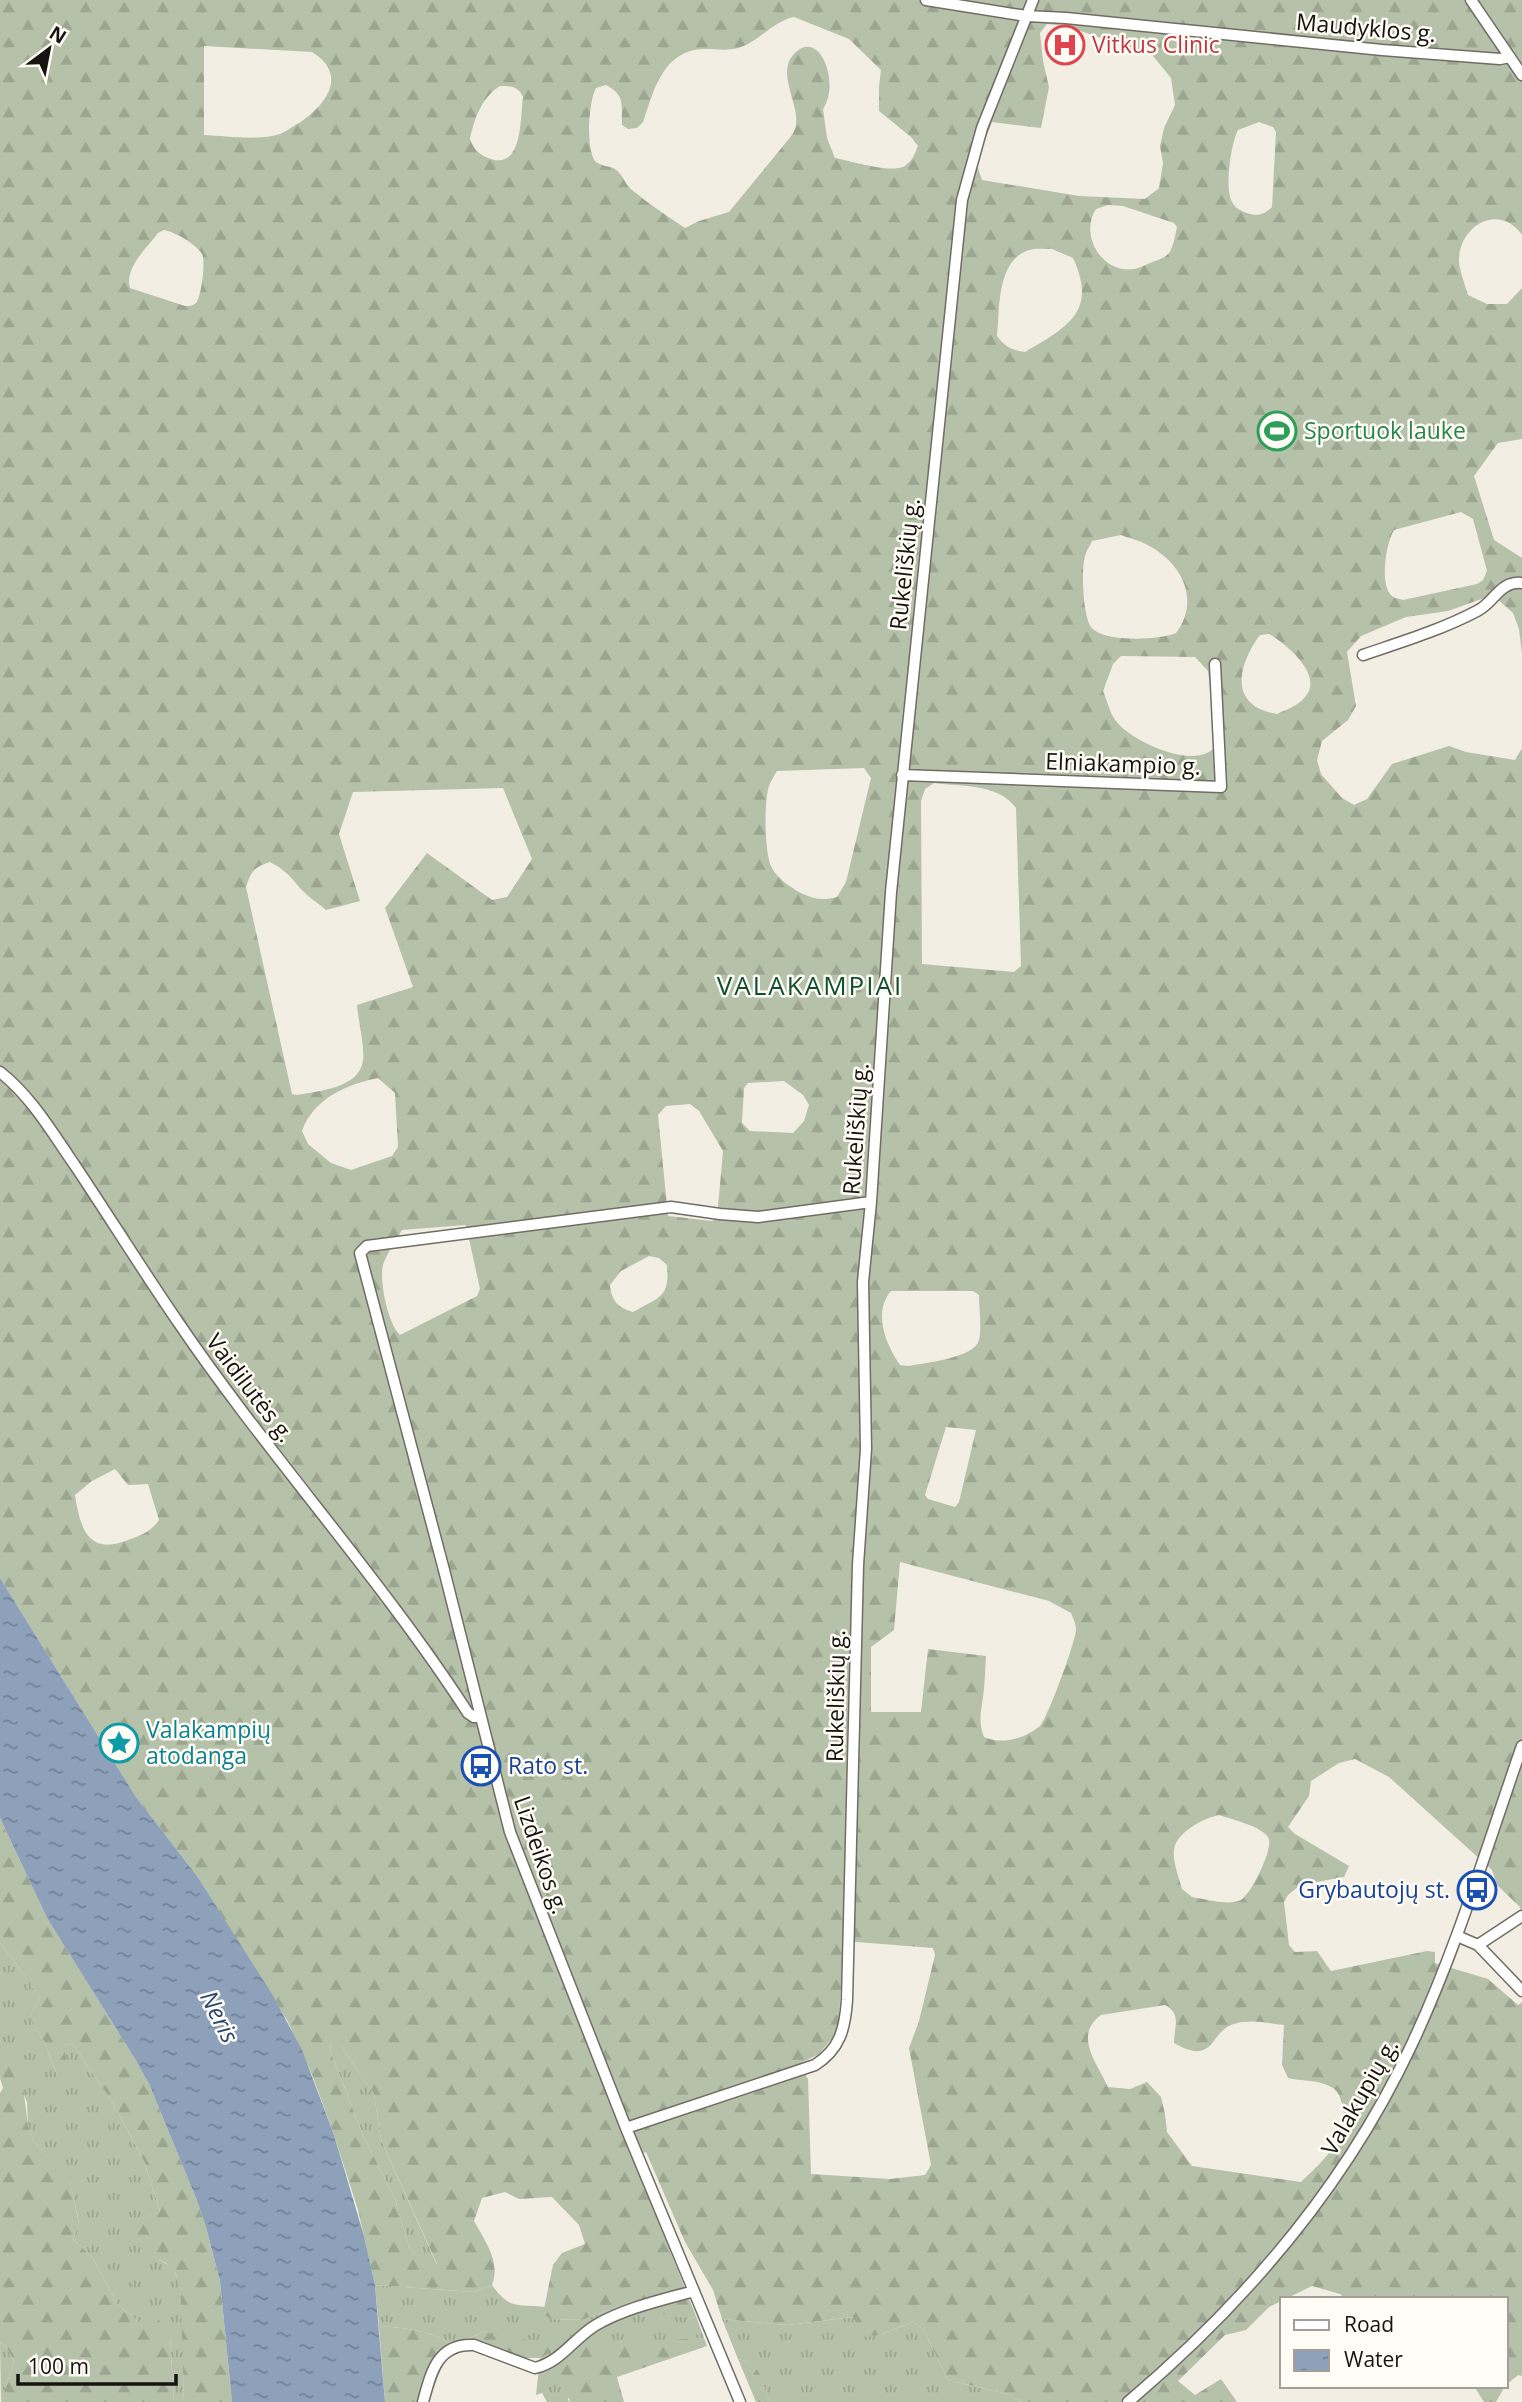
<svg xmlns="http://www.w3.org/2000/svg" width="1522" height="2402" font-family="'Open Sans',sans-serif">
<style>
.grass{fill:url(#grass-tufts)}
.forest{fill:url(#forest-firs);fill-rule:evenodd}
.water{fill:url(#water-ripples)}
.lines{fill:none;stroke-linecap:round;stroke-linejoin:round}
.street-casing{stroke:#716d64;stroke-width:13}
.street{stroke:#fff;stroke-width:10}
.labels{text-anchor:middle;stroke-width:5;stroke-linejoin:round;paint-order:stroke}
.street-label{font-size:23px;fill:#161411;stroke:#fffcf6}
.health-label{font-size:23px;fill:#be3a42;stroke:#fffcf6;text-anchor:start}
.leisure-label{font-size:23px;fill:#27864d;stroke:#fffcf6;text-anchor:start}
.culture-label{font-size:23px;fill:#0d838f;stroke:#fffcf6;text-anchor:start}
.transit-label{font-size:23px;fill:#164399;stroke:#fffcf6;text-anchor:start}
.water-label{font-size:24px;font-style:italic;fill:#2a496f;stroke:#fffcf6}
.quarter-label{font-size:26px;letter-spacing:2px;fill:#0f4f32;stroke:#fffcf6}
</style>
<defs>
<pattern id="grass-tufts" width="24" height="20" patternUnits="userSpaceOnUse" patternTransform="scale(1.75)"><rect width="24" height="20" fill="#b5c1a9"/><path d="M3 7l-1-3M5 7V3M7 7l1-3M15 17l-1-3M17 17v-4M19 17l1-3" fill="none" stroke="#9ba590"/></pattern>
<pattern id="forest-firs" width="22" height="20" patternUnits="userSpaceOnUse" patternTransform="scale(1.75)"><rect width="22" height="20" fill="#b5c1a9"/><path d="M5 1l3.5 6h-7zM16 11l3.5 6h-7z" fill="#9ba590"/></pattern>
<pattern id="water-ripples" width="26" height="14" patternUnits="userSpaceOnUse" patternTransform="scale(1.75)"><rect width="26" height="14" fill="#8da1ba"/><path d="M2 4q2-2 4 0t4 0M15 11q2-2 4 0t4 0" fill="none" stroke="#728296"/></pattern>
</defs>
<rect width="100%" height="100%" fill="#f3eee4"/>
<path class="grass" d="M0,1942L40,1997L29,2018L45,2043L57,2075L63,2046L72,2043L113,2103L144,2161L160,2211L139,2220L141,2250C152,2260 170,2260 176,2275C186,2296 183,2374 184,2402H174L170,2336L143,2326L117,2304L93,2258L73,2239L79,2223L70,2181L34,2142L28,2125L27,2102L0,2040Z
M331,2043L342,2047L374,2094L381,2140L437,2265L430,2272L409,2247L395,2199L363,2135L330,2050Z
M375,2285L474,2292L492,2285C510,2310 516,2304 545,2307L544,2314L551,2319L582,2320L608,2310L658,2296L664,2314L693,2318L696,2316L704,2338L577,2350L571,2357L568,2400L571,2402H547L542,2393L536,2395L540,2358L554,2350L482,2332L468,2339L450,2343C428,2330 405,2328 379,2326Z
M854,2317L882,2334L913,2322L923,2329L948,2380L1007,2394L1023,2402H769C762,2383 760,2363 738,2359L722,2319L787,2325Z
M0,2342L6,2347L14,2361L1,2402Z"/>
<path class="forest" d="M0,0H1522V235C1499,202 1458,226 1459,262C1460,272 1465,285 1468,295L1487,304H1507L1522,288V439L1498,443L1474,476L1494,540L1522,558V654L1519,629L1513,613L1496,598L1487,597L1448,611L1406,617L1361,636L1347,652L1356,706L1348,720L1322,741L1317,760L1321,774L1342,798L1354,805L1367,799L1392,764L1449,746L1466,752L1515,760L1522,748V1917L1520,1907L1497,1885L1492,1870L1389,1777L1355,1759L1339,1763L1311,1781L1309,1796L1288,1827L1295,1834L1349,1866L1344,1877L1300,1885L1288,1895L1284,1902L1289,1945L1295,1952L1317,1951L1331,1971L1427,1951L1435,1952V1963L1488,1979L1518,2005L1522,2002V2376L1518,2375L1506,2385V2299H1346L1340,2294L1312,2286L1269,2307L1246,2330L1225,2335L1178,2381L1195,2395L1221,2379L1237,2402H1023L1007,2394L948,2380L923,2329L913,2322L882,2334L865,2337L853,2317L787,2325L722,2319L713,2290L685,2242L646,2152L633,2158L696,2316L693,2318L664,2315L657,2296L608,2310L582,2320L551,2319L543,2314L553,2265L562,2253L585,2244L579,2225L552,2197L519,2199L505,2192L482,2198L474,2221C485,2241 501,2262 492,2285L474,2292L375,2285L358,2210L334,2135L313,2077L288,2022L197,1876L136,1797L0,1578ZM794,17L849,39L881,70L879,87V111L911,137L918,146C915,153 913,160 906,165C895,175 851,161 835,158L827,138L823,109C841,83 819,27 794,54C776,73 799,103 796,124C796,128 794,131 792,135L729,212L699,221L685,228C667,216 649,204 632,190C625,185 623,174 615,169C610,166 601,166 596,162C585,151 589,100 596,88L606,85C626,96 621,104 622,125L628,129L637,128L643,122C653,94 660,58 694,50C708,47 723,52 738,48C759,42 773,21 794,17ZM1047,24L1066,26L1153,56L1171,78L1175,105L1164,128L1160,146L1163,163L1159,188L1145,199L1079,196L982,180L976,162L992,122L1041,128L1049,87L1043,61L1040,33ZM204,46L312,52C349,75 326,105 299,123C293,126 286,132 280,134C260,141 226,136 204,135ZM500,86C511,86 518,86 523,97C520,119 523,172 488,158C478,154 474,149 470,139C474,119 482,97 500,86ZM1259,122L1273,127L1276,132L1272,207C1265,214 1258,217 1247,213C1240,211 1234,207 1231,200C1225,185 1231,144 1238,130ZM1108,205L1123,206L1174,223L1177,227C1175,235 1174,246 1169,253C1164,259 1157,260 1150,263C1145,265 1139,268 1134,269C1102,274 1079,235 1096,209ZM164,230C175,232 196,244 202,254C206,261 201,298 196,303C192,306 190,306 185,306L130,288C124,268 147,248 158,233ZM1052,249L1073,258C1098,312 1067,327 1025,352C1012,350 1005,347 997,336C1000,309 996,261 1029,250C1035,248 1045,249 1052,249ZM1461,512L1473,519L1487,571L1483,580L1477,584L1403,600C1400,599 1394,598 1392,596C1379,585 1386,543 1394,530ZM1121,535C1131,539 1142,541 1151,547C1183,565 1200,601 1176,633C1160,640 1103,643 1091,627C1083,615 1081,570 1085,556C1086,551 1090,546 1092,541ZM1269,634C1285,643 1320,672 1308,693C1302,704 1288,709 1277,714C1268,712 1258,710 1251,703C1231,685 1247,652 1260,635ZM1121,656L1195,657L1208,671L1217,743C1202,774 1131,742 1116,721C1110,714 1107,700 1103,691L1113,664ZM864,768L871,778L846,882L837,897C823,901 813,899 801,893C790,887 778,879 772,868C764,854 764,800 769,786C771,781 774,776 777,771ZM934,783C962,787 998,783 1016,808L1021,966L1014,972L922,964L921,801L925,789ZM503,788L532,859L507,897L492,900L427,853L385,908L413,987L357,1005C358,1018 365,1048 363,1061C359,1088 319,1091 297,1095L292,1094L246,887C252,870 253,868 270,862C284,869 290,876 300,888C307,896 318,903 326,910L360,901L339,834L353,792ZM378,1078L395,1093L398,1147L392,1156L351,1170L331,1163L308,1144L302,1131C313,1099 347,1084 378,1078ZM784,1081L803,1095L809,1105L804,1121L793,1133L750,1131L742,1123L744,1088L748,1083ZM690,1104L699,1111L723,1151L717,1218L712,1221L668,1216L658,1115L666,1106ZM466,1225L480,1289L477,1296L400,1335C388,1324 379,1281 383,1265C387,1253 396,1241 402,1230ZM649,1256L659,1258L667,1265C670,1298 659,1297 633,1312C618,1308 611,1300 610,1285L621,1271ZM891,1291H973L979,1295C979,1309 982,1327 979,1340C975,1358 924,1363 908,1366L900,1365C885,1343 873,1312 891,1291ZM946,1427L976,1430L959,1502L955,1507L928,1499L925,1495ZM115,1469L128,1485L148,1484L159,1520C151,1532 141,1535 128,1540C88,1556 80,1528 75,1495L92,1481ZM900,1562L1049,1601L1071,1613C1073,1618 1076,1624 1076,1629C1077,1638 1047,1720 1040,1726C1025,1739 1001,1745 984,1737C978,1721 981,1712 983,1697C985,1683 985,1669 986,1656L928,1649L921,1712H871V1647L894,1630ZM1219,1815C1233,1820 1259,1825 1268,1837C1275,1847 1251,1894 1241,1900C1229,1906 1205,1899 1192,1897L1182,1889C1179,1878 1172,1860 1174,1849C1177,1832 1204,1818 1219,1815ZM844,1941L933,1948L935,1955L919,2021L909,2048L931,2165L925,2175L890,2179L811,2174L808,2079L799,2064L819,2054L838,2031ZM1165,2005C1182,2014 1174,2027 1174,2043C1216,2067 1209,2031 1234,2024C1250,2019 1267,2023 1284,2025L1282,2065L1288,2078C1300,2081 1320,2080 1331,2087C1338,2090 1340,2097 1342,2104C1351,2137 1322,2162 1301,2182L1192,2166L1167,2132L1165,2114L1161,2097L1147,2082L1130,2089L1108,2087C1097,2063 1073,2036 1101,2015ZM331,2044L342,2047L374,2094L381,2140L437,2264L430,2271L409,2247L395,2199L363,2135L330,2050Z
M0,1818L47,1918L135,2059L149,2084L196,2198L206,2227L220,2281L232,2402H184L181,2300L176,2274L166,2263L147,2255L141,2250L138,2241V2220L160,2211L144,2161L113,2103L72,2043L63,2046L70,2073L62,2078L57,2075L45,2043L29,2018L40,1997L0,1942Z
M0,2040L23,2087L28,2125L34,2142L70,2180L79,2224L73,2239L93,2258L117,2304L143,2326L159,2320L170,2336L174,2402H1L14,2361L6,2347L0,2342V2093L3,2088L0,2078Z
M379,2326C405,2328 428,2330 450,2343L440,2353L419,2402H385Z
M482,2332L546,2343L555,2350L540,2358H524L468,2339Z
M704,2338L707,2346L617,2377L624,2402H571L559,2383L560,2367L577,2350L599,2344Z
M738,2359C762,2364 762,2381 769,2402H756Z
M1474,2386H1505L1496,2402H1484Z"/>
<path class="water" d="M0,1578L136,1797L197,1876L272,1994L302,2050L334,2135L364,2236L375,2285L385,2402H232L220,2281L206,2227L196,2198L149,2084L135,2059L47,1918L0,1818Z"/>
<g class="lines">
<defs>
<path id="street" d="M926,0L1026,16L1066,18L1382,50L1500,59L1510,57
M1471,0L1522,75
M1363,655C1401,642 1441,630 1477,611C1495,602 1499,581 1522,583
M902,775L1221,787L1215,664
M0,1072C32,1097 53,1134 76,1167C110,1218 143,1271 178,1322C269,1456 380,1577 468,1713L474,1717H480
M1457,1936L1478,1945L1522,1991
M1478,1945L1522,1916
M626,2128L815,2065C840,2049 845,2029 847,2000L858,1565L866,1449L863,1282L871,1202L891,892L962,200L982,128L1033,0
M423,2402C431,2373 437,2343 474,2345L535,2368C561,2362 574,2338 596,2325C625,2308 662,2300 694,2291
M740,2402L626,2128L510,1832L444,1570L360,1253L367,1246L671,1207L720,1214L758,1217L871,1202
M1128,2402C1245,2303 1347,2184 1412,2044C1457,1948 1487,1846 1522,1746"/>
</defs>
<use href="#street" class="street-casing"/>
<use href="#street" class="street"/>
</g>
<defs>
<symbol id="hospital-ring" viewBox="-11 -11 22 22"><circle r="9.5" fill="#fffcf6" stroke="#e0444e" stroke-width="1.5"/><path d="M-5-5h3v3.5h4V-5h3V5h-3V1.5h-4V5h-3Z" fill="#e0444e"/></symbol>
<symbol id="stadium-ring" viewBox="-11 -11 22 22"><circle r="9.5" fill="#fffcf6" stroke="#2e9e5b" stroke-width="1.5"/><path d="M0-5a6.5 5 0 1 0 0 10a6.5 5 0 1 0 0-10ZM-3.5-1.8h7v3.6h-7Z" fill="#2e9e5b"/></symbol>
<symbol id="sight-ring" viewBox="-11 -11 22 22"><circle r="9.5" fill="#fffcf6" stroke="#0f9aa8" stroke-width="1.5"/><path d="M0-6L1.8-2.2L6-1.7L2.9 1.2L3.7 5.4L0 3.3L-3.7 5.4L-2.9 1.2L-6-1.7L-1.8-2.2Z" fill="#0f9aa8"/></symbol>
<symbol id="bus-ring" viewBox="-11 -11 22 22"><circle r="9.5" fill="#fffcf6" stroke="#1a4fb4" stroke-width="1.5"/><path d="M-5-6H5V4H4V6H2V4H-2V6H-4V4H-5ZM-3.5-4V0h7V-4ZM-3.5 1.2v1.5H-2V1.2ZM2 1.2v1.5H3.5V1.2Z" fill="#1a4fb4"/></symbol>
</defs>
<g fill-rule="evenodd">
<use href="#hospital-ring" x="1043" y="23" width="44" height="44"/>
<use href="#stadium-ring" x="1255" y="409" width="44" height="44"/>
<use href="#sight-ring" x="97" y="1721" width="44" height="44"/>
<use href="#bus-ring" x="459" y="1744" width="44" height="44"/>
<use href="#bus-ring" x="1455" y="1868" width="44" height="44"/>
</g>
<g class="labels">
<g class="street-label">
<text transform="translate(1366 28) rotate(5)" y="8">Maudyklos g.</text>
<text transform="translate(905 564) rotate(-84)" y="8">Rukeliškių g.</text>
<text transform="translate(1123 764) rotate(2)" y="8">Elniakampio g.</text>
<text transform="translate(856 1129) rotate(-86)" y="8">Rukeliškių g.</text>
<text transform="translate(250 1388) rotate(53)" y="8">Vaidilutės g.</text>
<text transform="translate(836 1696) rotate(-89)" y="8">Rukeliškių g.</text>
<text transform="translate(541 1855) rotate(71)" y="8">Lizdeikos g.</text>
<text transform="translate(1360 2097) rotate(-60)" y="8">Valakupių g.</text>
</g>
<g class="health-label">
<text x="1092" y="53">Vitkus Clinic</text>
</g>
<g class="leisure-label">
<text x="1304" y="439">Sportuok lauke</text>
</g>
<g class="culture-label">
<text x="146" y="1738">Valakampių<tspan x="146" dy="26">atodanga</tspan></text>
</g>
<g class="transit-label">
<text x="508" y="1774">Rato st.</text>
<text x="1450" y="1898" text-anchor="end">Grybautojų st.</text>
</g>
<g class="water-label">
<text transform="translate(219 2017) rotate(63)" y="8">Neris</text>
</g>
<g class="quarter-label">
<text x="810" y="995">VALAKAMPIAI</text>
</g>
</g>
<rect x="1280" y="2297" width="228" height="91" fill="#fffcf6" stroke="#a29f9a" stroke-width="2"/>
<rect x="1294" y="2320" width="35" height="10" fill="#ffffff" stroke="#a29f9a" stroke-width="2"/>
<text x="1344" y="2332" font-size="21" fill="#161411">Road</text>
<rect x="1294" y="2350" width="35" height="21" fill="url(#water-ripples)" stroke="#a29f9a" stroke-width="2"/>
<text x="1344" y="2367" font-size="21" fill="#161411">Water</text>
<g transform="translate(49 49) rotate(32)" stroke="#fffcf6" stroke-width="5" paint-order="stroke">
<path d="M0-5L12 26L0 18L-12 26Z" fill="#161411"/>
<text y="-10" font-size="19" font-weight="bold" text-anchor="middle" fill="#161411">N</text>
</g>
<path d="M18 2374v10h158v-10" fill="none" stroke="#161411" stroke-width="3.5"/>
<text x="28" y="2374" font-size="21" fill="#161411" stroke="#fffcf6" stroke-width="5" paint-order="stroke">100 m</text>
</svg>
